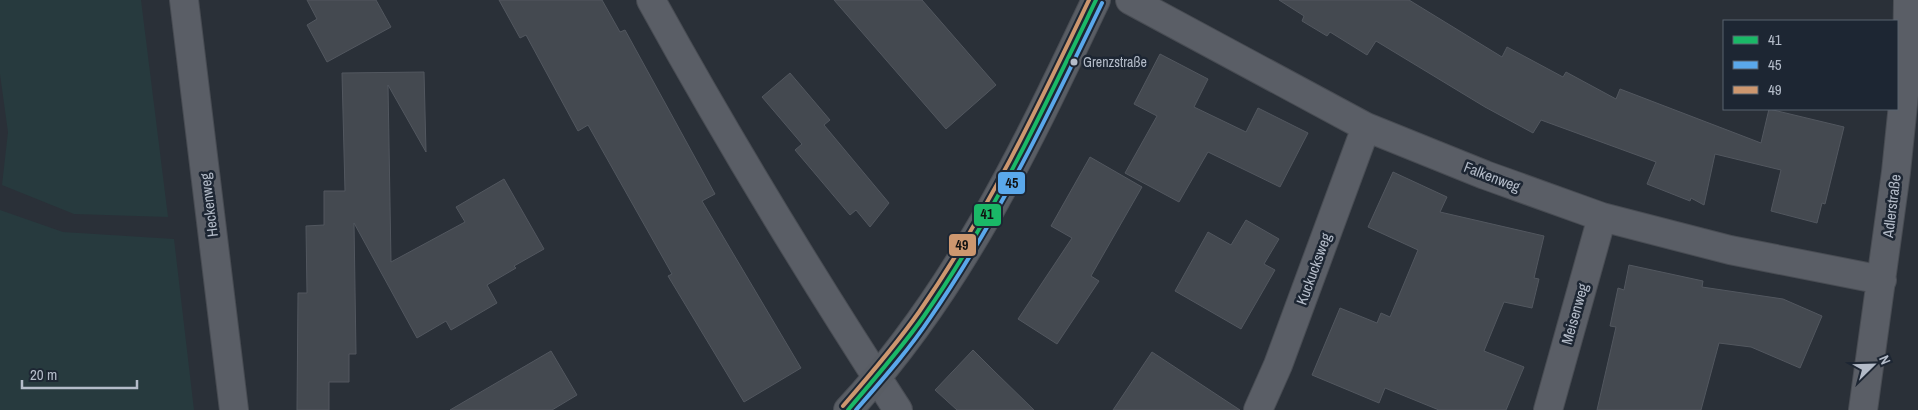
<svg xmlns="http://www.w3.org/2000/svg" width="1918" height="410" font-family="'Archivo Narrow',sans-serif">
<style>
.green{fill:#273a3e}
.building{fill:#444950;stroke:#52575f}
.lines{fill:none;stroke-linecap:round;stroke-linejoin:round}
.street-casing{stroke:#484c53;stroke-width:30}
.secondary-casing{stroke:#484c53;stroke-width:30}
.street{stroke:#5a5e66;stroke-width:28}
.secondary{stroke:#595d64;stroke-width:28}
.bus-1-casing{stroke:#1d2633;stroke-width:8}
.bus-2-casing{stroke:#1d2633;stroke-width:8}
.bus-3-casing{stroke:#1d2633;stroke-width:8}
.bus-1{stroke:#1ab867;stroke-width:4}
.bus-2{stroke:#5aa8eb;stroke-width:4}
.bus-3{stroke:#cd976f;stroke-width:4}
.bus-dot{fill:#b4bcc9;stroke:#1d2633;stroke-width:2}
.labels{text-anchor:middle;stroke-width:5;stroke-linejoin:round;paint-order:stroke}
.bus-label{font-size:14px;fill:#b4bcc9;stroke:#1d2633;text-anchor:start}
.street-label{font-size:15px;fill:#b4bcc9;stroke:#1d2633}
.line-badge{stroke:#1d2633;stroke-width:2}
.pale-badge-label{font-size:14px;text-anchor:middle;font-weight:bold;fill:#111}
</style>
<rect width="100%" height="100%" fill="#2a3038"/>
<path class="green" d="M0,0H141L168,217L74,214L2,185L8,132L0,74Z
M0,210L63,232L174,239L194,410H0Z"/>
<path class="building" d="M307,0H376L391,27L327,62L307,25L317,19Z
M499,0H602L620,32L625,30L715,194L702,201L801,368L744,402L668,276L672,274L588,125L578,131L526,35L520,38Z
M834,0H922L996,85L946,129Z
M1279,0H1409L1502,57L1507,47L1563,77L1566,72L1616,99L1620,89L1761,143L1769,109L1844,127L1825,204L1822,203L1817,223L1771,211L1781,170L1715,154L1704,205L1691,198L1690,201L1647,184L1656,162L1541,120L1533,133L1485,107L1376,41L1367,55L1330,32L1327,36L1302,21L1304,16Z
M1160,54L1208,79L1194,107L1246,132L1258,108L1308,133L1280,187L1208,152L1179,202L1125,173L1157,116L1134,104Z
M424,72L426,152L388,85L391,262L465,222L456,207L504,179L544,249L514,266L516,268L487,285L497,303L451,330L446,321L417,338L354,223L356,354H349V382H329V410H297L298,293H307L306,226L324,225V191H345L342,73Z
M790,73L830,120L824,125L889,203L870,227L856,210L850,215L795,150L802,144L762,97Z
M1090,157L1142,187L1091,276L1099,281L1057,344L1018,319L1072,238L1051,226Z
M1393,172L1447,197L1440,212L1544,236L1534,278L1539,279L1532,308L1504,302L1484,351L1524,367L1506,410H1439L1385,388L1379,403L1312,375L1340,308L1377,323L1381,313L1390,317L1418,250L1368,227Z
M1246,220L1279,239L1264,264L1275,270L1241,329L1175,291L1208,232L1231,245Z
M1629,265L1703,281L1702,287L1783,299L1822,316L1800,368L1751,347L1719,343L1701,410H1597L1616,327L1610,326L1618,288L1624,290Z
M973,350L993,370L1034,410H957L935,390Z
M551,351L577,395L552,410H450Z
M1152,352L1240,410H1113Z"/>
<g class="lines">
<defs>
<path id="street" d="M184,0L234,410
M651,0C728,140 811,276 898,410
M1130,0L1366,127L1485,175L1602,217L1730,250L1882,280
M1258,410L1278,365L1366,127
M1548,410L1602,217
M1863,410L1896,172L1907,66L1908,0"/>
<path id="secondary" d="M848,410C958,292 1027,145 1096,0"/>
</defs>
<use href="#street" class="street-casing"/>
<use href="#secondary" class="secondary-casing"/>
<use href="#street" class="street"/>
<use href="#secondary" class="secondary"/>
<defs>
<path id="bus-1" d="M848,410C874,379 901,349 924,316C993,217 1044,108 1096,0"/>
<path id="bus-2" d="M856,410C882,380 908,351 930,318C998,219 1050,111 1102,3"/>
<path id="bus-3" d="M843,406C870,375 896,345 919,312C987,214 1038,107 1089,0"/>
</defs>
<use href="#bus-1" class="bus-1-casing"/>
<use href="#bus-2" class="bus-2-casing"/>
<use href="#bus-3" class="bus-3-casing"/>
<use href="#bus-1" class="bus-1"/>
<use href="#bus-2" class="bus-2"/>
<use href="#bus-3" class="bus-3"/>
</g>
<circle class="bus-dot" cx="1074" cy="62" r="4.5"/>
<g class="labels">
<g class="bus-label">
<text x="1083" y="67">Grenzstraße</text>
</g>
<g class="street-label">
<text transform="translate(1492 177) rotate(21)" y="5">Falkenweg</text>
<text transform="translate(209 205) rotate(-97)" y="5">Heckenweg</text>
<text transform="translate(1892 206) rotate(-83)" y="5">Adlerstraße</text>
<text transform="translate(1314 269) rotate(-70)" y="5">Kuckucksweg</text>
<text transform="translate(1575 314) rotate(-74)" y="5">Meisenweg</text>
</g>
</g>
<g class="line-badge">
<rect x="997" y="171" width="29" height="24" rx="5" fill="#5aa8eb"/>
<rect x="973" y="203" width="29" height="24" rx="5" fill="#1ab867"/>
<rect x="948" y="233" width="29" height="24" rx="5" fill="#cd976f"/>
</g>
<g class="pale-badge-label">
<text x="1012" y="188">45</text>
<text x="987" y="219">41</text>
<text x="962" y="250">49</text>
</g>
<rect x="1723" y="20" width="175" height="90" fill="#1d2633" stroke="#59626f"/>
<rect x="1733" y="36" width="25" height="8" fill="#1ab867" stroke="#59626f"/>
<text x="1768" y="45" font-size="15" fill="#b4bcc9">41</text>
<rect x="1733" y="61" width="25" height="8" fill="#5aa8eb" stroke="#59626f"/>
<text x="1768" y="70" font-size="15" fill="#b4bcc9">45</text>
<rect x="1733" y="86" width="25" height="8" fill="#cd976f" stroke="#59626f"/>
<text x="1768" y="95" font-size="15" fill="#b4bcc9">49</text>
<g transform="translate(1873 365) rotate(67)" stroke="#1d2633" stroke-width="4" paint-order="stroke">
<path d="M0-4L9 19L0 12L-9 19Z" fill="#b4bcc9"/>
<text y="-8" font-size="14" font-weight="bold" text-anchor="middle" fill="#b4bcc9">N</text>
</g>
<path d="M22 380v8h115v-8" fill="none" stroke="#b4bcc9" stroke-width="2.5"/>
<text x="30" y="380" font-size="15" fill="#b4bcc9" stroke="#1d2633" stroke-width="4" paint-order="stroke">20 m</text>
</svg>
